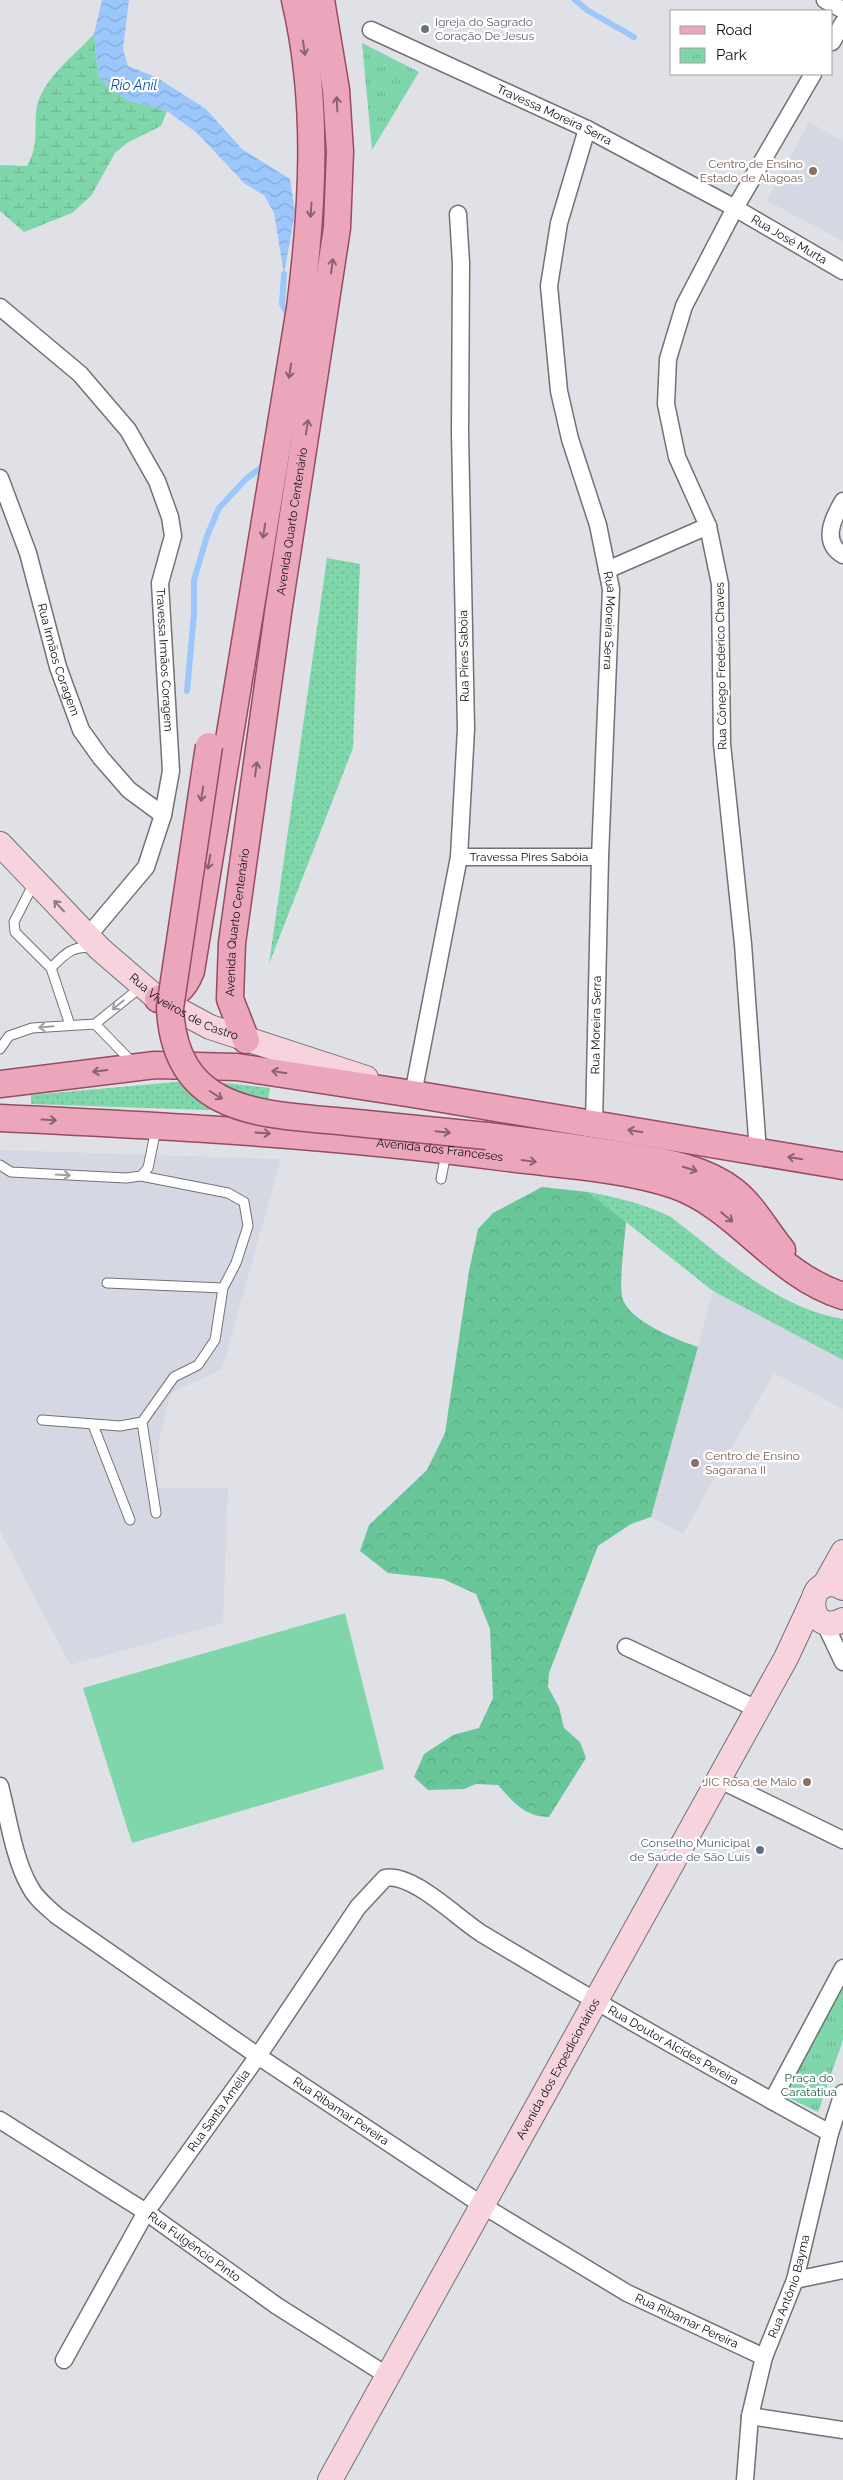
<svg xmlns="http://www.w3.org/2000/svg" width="843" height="2480" font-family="Raleway,sans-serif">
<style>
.built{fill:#d5d7e3}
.grass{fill:url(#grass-dots)}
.forest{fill:url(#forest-crowns)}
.wetland{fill:url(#wetland-marsh)}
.park{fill:url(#park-tufts)}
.pitch{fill:#7fd6ab}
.water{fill:url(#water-waves)}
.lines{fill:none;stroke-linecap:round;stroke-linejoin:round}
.stream{stroke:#9bc7fc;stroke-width:6}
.lane-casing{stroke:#717276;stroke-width:11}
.street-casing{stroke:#717276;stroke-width:19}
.secondary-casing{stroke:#717276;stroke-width:26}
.primary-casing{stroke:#974b63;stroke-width:29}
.lane{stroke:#fff;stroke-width:9}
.street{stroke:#fff;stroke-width:16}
.secondary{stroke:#f6d3dd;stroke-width:24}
.primary{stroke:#eca6bc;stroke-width:26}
.primary-bridge-casing{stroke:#974b63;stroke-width:29;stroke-linecap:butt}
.primary-bridge{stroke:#eca6bc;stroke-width:26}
.oneway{stroke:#896270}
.oneway2{stroke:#8e7b82}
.oneway3{stroke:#9f9fa0}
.worship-dot{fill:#6b7280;stroke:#fff;stroke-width:2}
.education-dot{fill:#8d6e63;stroke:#fff;stroke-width:2}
.service-dot{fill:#5c6f8a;stroke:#fff;stroke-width:2}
.labels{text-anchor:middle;stroke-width:4.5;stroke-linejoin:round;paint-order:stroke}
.worship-label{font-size:12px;fill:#5b616d;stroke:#fff;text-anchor:start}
.street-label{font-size:12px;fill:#101012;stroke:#fff}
.education-label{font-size:12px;fill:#785e54;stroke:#fff;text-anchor:end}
.service-label{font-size:12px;fill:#4e5e75;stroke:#fff;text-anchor:end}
.park-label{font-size:12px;fill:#1c6143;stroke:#fff}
.water-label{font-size:14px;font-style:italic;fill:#0556a2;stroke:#fff}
</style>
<defs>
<pattern id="grass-dots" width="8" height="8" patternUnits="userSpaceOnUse" patternTransform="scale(1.25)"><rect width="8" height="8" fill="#7fd6ab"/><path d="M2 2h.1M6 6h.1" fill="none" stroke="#6db792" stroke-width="1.8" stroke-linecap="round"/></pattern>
<pattern id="forest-crowns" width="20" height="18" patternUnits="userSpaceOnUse" patternTransform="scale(1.25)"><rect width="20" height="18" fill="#69c699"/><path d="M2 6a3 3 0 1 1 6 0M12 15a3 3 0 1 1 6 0" fill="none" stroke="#5aa983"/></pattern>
<pattern id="wetland-marsh" width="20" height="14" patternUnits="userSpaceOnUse" patternTransform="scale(1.25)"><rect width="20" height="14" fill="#7fd6ab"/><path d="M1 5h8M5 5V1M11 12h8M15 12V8" fill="none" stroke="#6db792"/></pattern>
<pattern id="park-tufts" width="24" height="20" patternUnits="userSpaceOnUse" patternTransform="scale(1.25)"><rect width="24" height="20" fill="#7fd6ab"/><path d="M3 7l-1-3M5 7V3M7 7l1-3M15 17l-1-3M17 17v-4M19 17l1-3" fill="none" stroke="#6db792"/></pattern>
<pattern id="water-waves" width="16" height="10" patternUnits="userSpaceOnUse" patternTransform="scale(1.25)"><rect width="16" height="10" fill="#9bc7fc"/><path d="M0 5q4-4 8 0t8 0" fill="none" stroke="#84aad7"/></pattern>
</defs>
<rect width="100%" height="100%" fill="#e0e1e6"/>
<path class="built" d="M809,122L843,141V241L767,201Z
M0,1150L281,1159L222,1369L171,1393L159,1439L158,1488H228L223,1623L70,1665L0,1531Z
M713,1291L843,1360V1409L774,1373L683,1534L651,1517Z"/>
<path class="grass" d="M327,558L360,564L353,748L269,964Z
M176,1082H217L270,1088L267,1104L235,1111L31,1104V1095Z
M588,1192C617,1197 644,1204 671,1217C723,1257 776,1308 843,1319V1360L713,1291Z"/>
<path class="forest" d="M542,1187L588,1192L626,1222C625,1239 618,1286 623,1300C632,1322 677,1340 698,1347L651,1517L631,1524L598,1546L549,1673L548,1687L559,1707L564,1728L580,1742L586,1758L549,1817C525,1817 512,1801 498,1785L476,1784L464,1789L428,1790L414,1777L424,1754L453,1735L479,1728L493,1698L490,1629L476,1594L443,1579L388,1573L360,1551L369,1525L427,1470L445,1433L469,1271L478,1229L493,1213Z"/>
<path class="wetland" d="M94,34L98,75L128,100L167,111L161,126L127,143L115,153L91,196L72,213L24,232L0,211V165L27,166C42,141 31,120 39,99C50,73 76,54 94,34Z"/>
<path class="park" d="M362,43L419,72L372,150Z
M843,1988V2040L818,2112L783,2095Z"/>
<path class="pitch" d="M345,1613L384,1769L132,1843L83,1688Z"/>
<path class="water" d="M102,0H129L123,49L128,66L156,77L206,109L242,149L290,179L295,212L284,274L274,213L264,195L245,184L197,133L167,111L128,100L109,88L98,75L94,34Z"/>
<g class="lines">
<path class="stream" d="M575,0L587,10L634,37
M284,274L282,304L290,318
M187,691L194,614V580L207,536L219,508L246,479L267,463"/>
<defs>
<path id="lane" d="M34,883L14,922L15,932L51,968C64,955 72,945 92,948
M51,968L70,1025
M95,1024L133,1063
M0,1049L9,1036L32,1028L95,1024L141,987
M0,1165L11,1172L126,1178L141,1176L148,1168L156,1129
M441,1179L446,1153
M107,1283L223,1288L236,1263L248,1226L244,1202L228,1193L141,1176
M42,1420L120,1426L142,1422L174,1377L198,1365L215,1340L223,1288
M142,1422L156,1513
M93,1425L130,1520"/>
<g id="street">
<path d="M825,0L843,10"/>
<path id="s1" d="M371,30L587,129L735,208L843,271"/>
<path d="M832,42L843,23"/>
<path id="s2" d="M587,129L559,223L549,286L559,391L570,439L598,525L611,589L600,857L594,1124"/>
<path id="s3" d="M0,307L80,374L128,430L157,481L170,517L173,536L160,583L171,771L163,815L146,867L88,936"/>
<path id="s4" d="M0,478L28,553L58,667L81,730L101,758L129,790L163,815"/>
<path d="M843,501C833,518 821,542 843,555"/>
<path d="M607,570L708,526"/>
<path id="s5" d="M459,857H600"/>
<path d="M413,1094L459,857L466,729L460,433L461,263L458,214"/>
<path d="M758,1152L743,944L722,744L720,584L708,526L677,457L666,404L668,359L684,306L735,208L813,74"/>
<path d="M824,1622L843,1662"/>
<path d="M626,1647L757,1709"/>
<path d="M718,1779L843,1840"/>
<path id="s6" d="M0,1786C8,1816 14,1859 29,1885C35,1898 47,1907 57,1916L258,2056L482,2205L627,2293L764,2357"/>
<path d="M772,2101L843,1968"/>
<path id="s7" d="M0,2120L146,2212L277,2306L388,2376"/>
<path d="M795,2280L843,2270"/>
<path id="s8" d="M64,2360L146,2212L258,2056L358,1907L385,1878C413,1872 460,1921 484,1935C598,2004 714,2069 830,2133"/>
<path d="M750,2416L843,2430"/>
<path id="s9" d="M745,2480L750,2416L764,2357L795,2280L830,2133L843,2093"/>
</g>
<g id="secondary">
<path id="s10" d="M0,844L100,949L158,999L210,1027L366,1078"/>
<path d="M824,1586L843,1552"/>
<path d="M843,1588C804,1567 803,1640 843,1620"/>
<path id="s11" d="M330,2480L786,1658L813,1600"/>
</g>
<g id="primary">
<path d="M158,999C176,997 185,987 191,971L300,308C313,205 319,102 295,0"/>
<path id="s12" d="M246,1040L230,999L232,943L278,613L337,228L340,152L336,90L321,0"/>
<path d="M0,1084L155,1065L237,1067L413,1094L843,1166"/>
<path id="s13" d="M0,1118C170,1126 339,1135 508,1158C562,1165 623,1168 674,1185C738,1207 774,1274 843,1296"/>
<path d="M487,1136C530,1141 572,1147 615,1154C656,1161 700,1165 734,1191C754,1207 766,1231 782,1250"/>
</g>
</defs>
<use href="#lane" class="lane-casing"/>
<use href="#street" class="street-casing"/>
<use href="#secondary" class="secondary-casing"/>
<use href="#primary" class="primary-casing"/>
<use href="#lane" class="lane"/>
<use href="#street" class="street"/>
<use href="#secondary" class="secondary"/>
<use href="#primary" class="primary"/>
<defs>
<path id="primary-bridge" d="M209,746L170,1008C175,1116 264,1114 347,1122C394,1127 440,1131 487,1136"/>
</defs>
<use href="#primary-bridge" class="primary-bridge-casing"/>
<use href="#primary-bridge" class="primary-bridge"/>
</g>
<defs><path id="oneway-shaft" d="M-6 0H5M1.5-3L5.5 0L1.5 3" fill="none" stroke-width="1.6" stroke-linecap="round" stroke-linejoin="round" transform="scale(1.25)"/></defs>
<g class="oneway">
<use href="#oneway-shaft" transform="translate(304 48) rotate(82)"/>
<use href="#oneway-shaft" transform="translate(337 104) rotate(-93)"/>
<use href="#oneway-shaft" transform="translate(311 210) rotate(94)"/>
<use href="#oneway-shaft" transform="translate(332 266) rotate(-83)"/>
<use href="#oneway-shaft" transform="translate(290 371) rotate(99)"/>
<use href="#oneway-shaft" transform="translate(307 427) rotate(-81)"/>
<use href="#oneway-shaft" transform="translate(264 531) rotate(99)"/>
<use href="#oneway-shaft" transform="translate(256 769) rotate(-82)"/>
<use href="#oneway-shaft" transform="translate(202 794) rotate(99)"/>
<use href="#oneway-shaft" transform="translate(209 862) rotate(100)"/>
<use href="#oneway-shaft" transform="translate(100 1071) rotate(173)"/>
<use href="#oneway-shaft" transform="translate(279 1072) rotate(-171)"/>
<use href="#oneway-shaft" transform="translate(216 1095) rotate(32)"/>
<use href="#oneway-shaft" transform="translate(49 1120) rotate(3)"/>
<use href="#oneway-shaft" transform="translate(635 1131) rotate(-171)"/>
<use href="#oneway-shaft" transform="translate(443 1132) rotate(6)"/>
<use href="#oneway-shaft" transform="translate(263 1133) rotate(4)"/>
<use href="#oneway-shaft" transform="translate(795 1158) rotate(-170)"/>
<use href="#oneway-shaft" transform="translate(529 1161) rotate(8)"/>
<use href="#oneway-shaft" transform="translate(690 1169) rotate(17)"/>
<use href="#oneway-shaft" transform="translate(727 1217) rotate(40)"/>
</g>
<use class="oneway2" href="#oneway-shaft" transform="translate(59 906) rotate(-133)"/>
<g class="oneway3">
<use href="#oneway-shaft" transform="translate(118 1005) rotate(141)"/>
<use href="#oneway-shaft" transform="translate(46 1027) rotate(175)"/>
<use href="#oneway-shaft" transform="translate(63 1175) rotate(3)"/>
</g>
<circle class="worship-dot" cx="425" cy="29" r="5"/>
<g class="education-dot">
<circle cx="813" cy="171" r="5"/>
<circle cx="695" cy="1463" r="5"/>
<circle cx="807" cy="1782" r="5"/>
</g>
<circle class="service-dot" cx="760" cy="1850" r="5"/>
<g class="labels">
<g class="worship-label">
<text x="435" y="26">Igreja do Sagrado<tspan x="435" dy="14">Coração De Jesus</tspan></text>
</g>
<g class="street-label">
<text dy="4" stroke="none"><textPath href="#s1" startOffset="202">Travessa Moreira Serra</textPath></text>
<text dy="4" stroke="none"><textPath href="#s1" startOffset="468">Rua José Murta</textPath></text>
<text dy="4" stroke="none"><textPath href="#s12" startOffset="526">Avenida Quarto Centenário</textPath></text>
<text dy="4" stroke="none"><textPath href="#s2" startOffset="504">Rua Moreira Serra</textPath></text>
<text transform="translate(464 656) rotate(-91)" y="4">Rua Píres Sabóia</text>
<text dy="4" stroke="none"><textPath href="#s4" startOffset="191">Rua Irmãos Coragem</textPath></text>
<text dy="4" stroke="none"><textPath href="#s3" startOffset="420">Travessa Irmãos Coragem</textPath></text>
<text transform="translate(721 666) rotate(-91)" y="4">Rua Cônego Frederico Chaves</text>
<text dy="4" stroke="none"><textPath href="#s5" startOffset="70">Travessa Pires Sabóia</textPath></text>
<text dy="4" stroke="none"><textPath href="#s12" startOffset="121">Avenida Quarto Centenário</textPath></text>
<text dy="4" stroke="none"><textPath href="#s10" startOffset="248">Rua Viveiros de Castro</textPath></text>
<text transform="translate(596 1025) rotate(-89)" y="4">Rua Moreira Serra</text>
<text dy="4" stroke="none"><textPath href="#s13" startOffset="441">Avenida dos Franceses</textPath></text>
<text dy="4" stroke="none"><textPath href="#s8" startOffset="916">Rua Doutor Alcídes Pereira</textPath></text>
<text dy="4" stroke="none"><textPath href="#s11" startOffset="470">Avenida dos Expedicionários</textPath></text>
<text dy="4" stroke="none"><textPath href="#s8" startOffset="294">Rua Santa Amélia</textPath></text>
<text dy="4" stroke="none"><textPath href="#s6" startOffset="490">Rua Ribamar Pereira</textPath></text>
<text dy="4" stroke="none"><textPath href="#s7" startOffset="232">Rua Fulgêncio Pinto</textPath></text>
<text dy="4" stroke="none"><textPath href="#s9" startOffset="200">Rua Antônio Bayma</textPath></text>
<text dy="4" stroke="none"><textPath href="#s6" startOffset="895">Rua Ribamar Pereira</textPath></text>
</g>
<g class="education-label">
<text x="803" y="168">Centro de Ensino<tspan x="803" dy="14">Estado de Alagoas</tspan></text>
<text x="705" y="1460" text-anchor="start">Centro de Ensino<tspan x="705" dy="14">Sagarana II</tspan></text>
<text x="797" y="1786">JIC Rosa de Maio</text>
</g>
<g class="service-label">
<text x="750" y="1847">Conselho Municipal<tspan x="750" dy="14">de Saúde de São Luís</tspan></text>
</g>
<g class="park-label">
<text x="809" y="2082">Praça do<tspan x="809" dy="14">Caratatiua</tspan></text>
</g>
<g class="water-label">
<text x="134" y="90">Rio Anil</text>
</g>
</g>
<rect x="670" y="10" width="162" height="65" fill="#ffffff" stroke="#9f9fa0"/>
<rect x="680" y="26" width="25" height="8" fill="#eca6bc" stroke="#9f9fa0"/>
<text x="716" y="35" font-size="15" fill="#101012">Road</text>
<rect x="680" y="48" width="25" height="15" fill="url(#park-tufts)" stroke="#9f9fa0"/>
<text x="716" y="60" font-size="15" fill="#101012">Park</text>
</svg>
